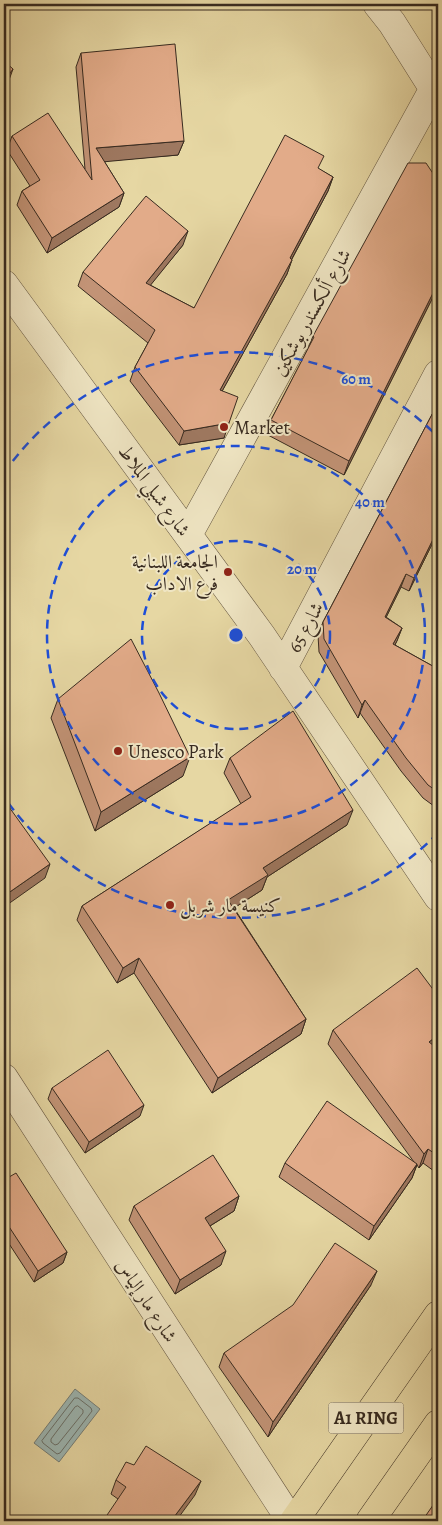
<svg xmlns="http://www.w3.org/2000/svg" width="442" height="1525" font-family="Alegreya,Amiri,serif">
<style>
.water{fill:#9cb6b2;stroke:#747e78}
.lines{fill:none;stroke-linecap:round;stroke-linejoin:round}
.shore{stroke:#6a7069;stroke-width:1}
.minor-casing{stroke:#645641;stroke-width:29}
.highway-casing{stroke:#382b20;stroke-width:29}
.minor{stroke:#efe5c3;stroke-width:28}
.highway{stroke:#e6d7a3;stroke-width:28}
.wall{fill:#c29376;stroke:#382b20}
.shaded-wall{fill:#9e7860;stroke:#382b20}
.building{fill:#e2ab89;stroke:#382b20}
.ring{fill:none;stroke:#1d4ed8;stroke-width:2.5;stroke-dasharray:9 6}
.poi-dot{fill:#8f2418;stroke:#efe5c3;stroke-width:2}
.labels{text-anchor:middle;stroke-width:4;stroke-linejoin:round;paint-order:stroke}
.shield{fill:#efe5c3;stroke:#6f6351;stroke-width:1}
.shield-label{font-size:18px;font-weight:bold;fill:#382b20}
.street-label{font-size:19px;fill:#382b20;stroke:#efe5c3}
.poi-label{font-size:19px;fill:#382b20;stroke:#efe5c3;text-anchor:start}
.centre{fill:#1d4ed8;stroke:#efe5c3;stroke-width:2.5}
.ring-label{font-size:15px;text-anchor:middle;font-weight:bold;fill:#1d4ed8;stroke:#efe5c3;stroke-width:4;stroke-linejoin:round;paint-order:stroke}
</style>
<rect width="100%" height="100%" fill="#e6d7a3"/>
<filter id="stains"><feTurbulence type="fractalNoise" baseFrequency=".004" numOctaves="4"/><feColorMatrix values="0 0 0 0 .2 0 0 0 0 .09 0 0 0 0 .02 0 0 0 .5 -.17"/></filter>
<radialGradient id="worn" r=".72"><stop offset=".6" stop-color="#630" stop-opacity="0"/><stop offset="1" stop-color="#630" stop-opacity=".3"/></radialGradient>
<path class="water" d="M75,1389L100,1409L59,1462L34,1443Z"/>
<g class="lines">
<path class="shore" d="M75,1398H78L91,1408L92,1411L60,1453L57,1454L43,1443L42,1441Z
M78,1406L83,1410V1413L58,1444L55,1445L51,1442V1439L75,1407Z"/>
<defs>
<path id="minor" d="M377,4L392,23L438,96
M4,284L262,636L438,897
M188,535L434,88
M283,668L438,374
M4,1078L291,1521"/>
<path id="highway" d="M294,1521L438,1315
M370,1521L438,1424"/>
</defs>
<use href="#minor" class="minor-casing"/>
<use href="#highway" class="highway-casing"/>
<use href="#minor" class="minor"/>
<use href="#highway" class="highway"/>
</g>
<path class="wall" d="M81,53L184,141L178,155L104,161L124,193L119,207L47,253L17,205L22,191L30,186L7,150L12,136L85,169L76,67Z
M319,169L333,177L328,191L292,259L287,274L222,391L224,438L179,445L130,381L135,367L148,343L78,286L83,272L183,245L150,285L194,308Z
M438,181V287L344,475L266,434L271,420L308,349L313,336Z
M438,403V532L409,591L401,587L386,617L402,628L395,645L438,669V809L423,798L401,771L360,713L358,718L319,652L318,635L323,622Z
M58,699L183,776L95,831L51,718Z
M230,758L347,825L267,877L262,890L234,908L306,1019L301,1034L212,1093L134,973L117,983L77,920L82,906L241,804L224,773Z
M438,996V1045L436,1047L438,1049V1174L423,1163L419,1168L417,1165L412,1178L369,1240L279,1177L285,1163L414,1162L328,1044L333,1030Z
M52,1088L140,1116L85,1153L48,1099Z
M4,1180L67,1252L63,1263L34,1282L4,1236Z
M239,1196L234,1211L210,1226L221,1265L175,1294L129,1220L134,1206Z
M371,1285L268,1437L219,1367L224,1353Z
M134,1465L195,1495L118,1499L111,1494L116,1480Z"/>
<path class="shaded-wall" d="M13,69L9,80L4,87V81Z
M184,141L178,155L91,163L96,148Z
M333,177L328,191L289,264L292,260L287,274L215,404L220,390Z
M124,193L119,207L47,253L52,238Z
M188,231L183,245L141,297L146,283Z
M438,283V287L344,475L349,461Z
M229,423L224,438L179,445L184,431Z
M438,529V532L409,591L414,578Z
M406,574L401,587L380,630L385,617Z
M402,628L397,641L388,657L393,644Z
M365,700L360,713L358,718L362,705Z
M190,757L183,776L95,831L101,812Z
M353,810L347,825L267,877L262,890L223,915L228,900L263,868Z
M50,864L45,878L4,907V896Z
M139,958L134,973L117,983L123,968Z
M306,1019L301,1034L212,1093L218,1078Z
M438,1035V1045L424,1056L429,1042Z
M144,1105L140,1116L85,1153L89,1142Z
M428,1149L423,1163L419,1168L424,1154Z
M417,1164L412,1178L369,1240L374,1226Z
M239,1196L234,1211L200,1232L205,1218Z
M226,1251L221,1265L175,1294L180,1280Z
M67,1252L63,1263L34,1282L38,1271Z
M377,1271L371,1285L268,1437L273,1422Z
M201,1481L195,1495L176,1521H171Z"/>
<path class="building" d="M175,44L184,141L96,148L124,193L52,238L22,191L40,180L12,136L48,113L92,180L81,53Z
M4,61L13,69L4,81Z
M285,135L324,156L318,168L333,177L290,258L292,260L220,390L238,397L229,423L184,431L135,367L155,330L83,272L146,196L188,231L146,283L194,308Z
M408,163H426L438,181V283L349,461L271,420L314,337L313,336Z
M438,403V529L414,578L406,574L385,617L402,628L393,644L438,669V792L428,785L406,758L365,700L362,705L324,639L323,622Z
M131,639L159,693L190,757L101,812L58,699Z
M293,711L353,810L263,868L268,875L228,900L306,1019L218,1078L139,958L123,968L82,906L251,797L230,758Z
M4,800L50,864L4,896Z
M417,968L438,996V1035L429,1042L438,1049V1156L428,1149L424,1154L333,1030Z
M108,1050L144,1105L89,1142L52,1088Z
M327,1101L417,1164L374,1226L285,1163Z
M213,1155L239,1196L205,1218L226,1251L180,1280L134,1206Z
M16,1173L67,1252L38,1271L4,1219V1180Z
M335,1243L377,1271L273,1422L224,1353L293,1305Z
M146,1446L201,1481L171,1521H103L126,1487L116,1480L126,1462L134,1465Z
M438,1498V1521H422Z"/>
<g class="ring">
<circle cx="236" cy="635" r="94"/>
<circle cx="236" cy="635" r="189"/>
<path d="M438 833A283 283 0 0 1 4 797M4 473A283 283 0 0 1 438 437"/>
</g>
<g class="poi-dot">
<circle cx="224" cy="427" r="5"/>
<circle cx="228" cy="572" r="5"/>
<circle cx="118" cy="751" r="5"/>
<circle cx="170" cy="905" r="5"/>
</g>
<g class="labels">
<rect class="shield" x="328.5" y="1402.5" width="75" height="31" rx="4"/>
<g class="shield-label">
<text x="366" y="1424">A1 RING</text>
</g>
<g class="street-label">
<text transform="translate(311 312) rotate(-61)" y="7">شارع ألكسندر بوشكين</text>
<text transform="translate(155 490) rotate(54)" y="7">شارع شبلي الملاط</text>
<text transform="translate(305 627) rotate(-62)" y="7">شارع 65</text>
<text transform="translate(147 1300) rotate(57)" y="7">شارع مار إلياس</text>
</g>
<g class="poi-label">
<text x="234" y="434">Market</text>
<text x="218" y="568" text-anchor="end">الجامعة اللبنانية<tspan x="218" dy="22">فرع الاداب</tspan></text>
<text x="128" y="758">Unesco Park</text>
<text x="180" y="912">كنيسة مار شربل</text>
</g>
</g>
<circle cx="236" cy="635" r="8" class="centre"/>
<g class="ring-label">
<text x="356" y="384">60 m</text>
<text x="370" y="507">40 m</text>
<text x="302" y="574">20 m</text>
</g>
<rect width="442" height="1525" fill="none" stroke="#e6d7a3" stroke-width="20"/>
<rect x="5" y="5" width="432" height="1515" fill="none" stroke="#382b20" stroke-width="2.5"/>
<rect x="10" y="10" width="422" height="1505" fill="none" stroke="#382b20"/>
<rect width="100%" height="100%" filter="url(#stains)"/>
<rect width="100%" height="100%" fill="url(#worn)"/>
</svg>
